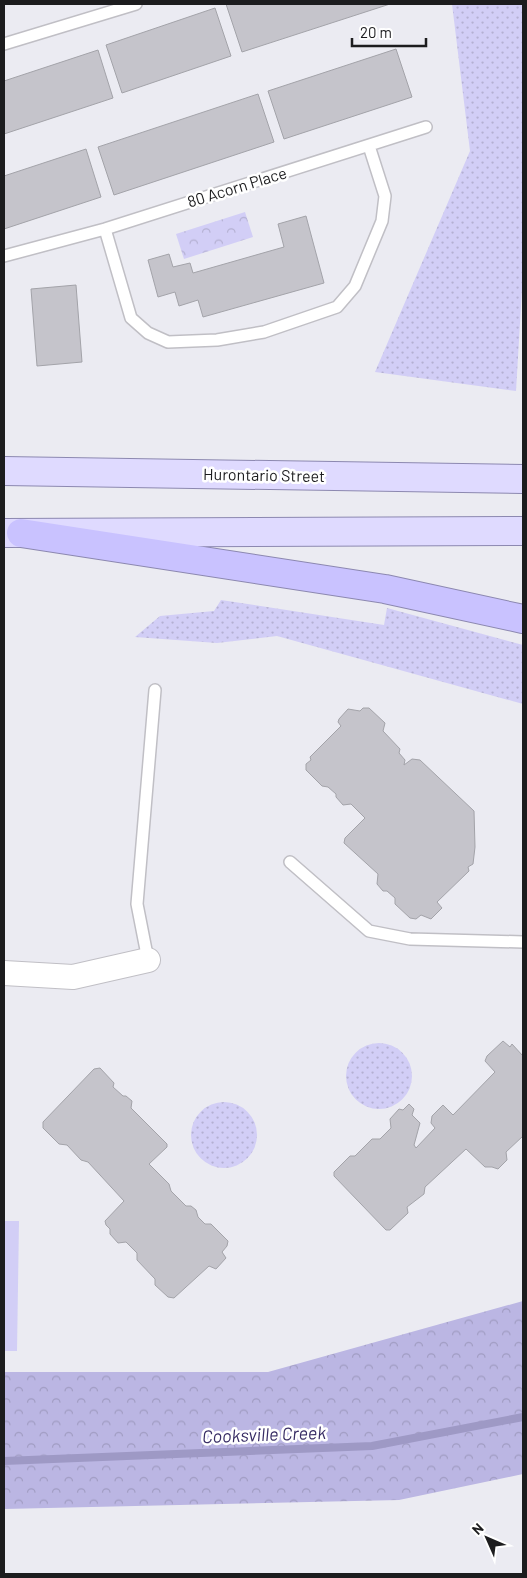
<svg xmlns="http://www.w3.org/2000/svg" width="527" height="1578" font-family="Barlow,sans-serif">
<style>
.grass{fill:url(#grass-dots)}
.forest{fill:url(#forest-crowns)}
.park{fill:url(#park-crowns)}
.pitch{fill:#d2cef6}
.lines{fill:none;stroke-linecap:round;stroke-linejoin:round}
.stream{stroke:#9e99c5;stroke-width:8}
.building{fill:#c5c4cb;stroke:#a3a3a9}
.service-casing{stroke:#c0bfc5;stroke-width:14}
.minor-casing{stroke:#c0bfc5;stroke-width:26}
.primary-casing{stroke:#8c88b0;stroke-width:30}
.motorway-casing{stroke:#8c88b0;stroke-width:30}
.service{stroke:#fff;stroke-width:11}
.minor{stroke:#fff;stroke-width:24}
.primary{stroke:#dfdaff;stroke-width:28}
.motorway{stroke:#c9c2ff;stroke-width:28}
.labels{text-anchor:middle;stroke-width:5;stroke-linejoin:round;paint-order:stroke}
.street-label{font-size:16px;fill:#1c1c1e;stroke:#fff}
.water-label{font-size:18px;font-style:italic;fill:#382d65;stroke:#fff}
</style>
<defs>
<pattern id="grass-dots" width="8" height="8" patternUnits="userSpaceOnUse" patternTransform="scale(1.25)"><rect width="8" height="8" fill="#d2cef6"/><path d="M2 2h.1M6 6h.1" fill="none" stroke="#b4b0d2" stroke-width="1.8" stroke-linecap="round"/></pattern>
<pattern id="forest-crowns" width="20" height="18" patternUnits="userSpaceOnUse" patternTransform="scale(1.25)"><rect width="20" height="18" fill="#bbb6e3"/><path d="M2 6a3 3 0 1 1 6 0M12 15a3 3 0 1 1 6 0" fill="none" stroke="#a09cc2"/></pattern>
<pattern id="park-crowns" width="20" height="18" patternUnits="userSpaceOnUse" patternTransform="scale(1.25)"><rect width="20" height="18" fill="#d2cef6"/><path d="M2 6a3 3 0 1 1 6 0M12 15a3 3 0 1 1 6 0" fill="none" stroke="#b4b0d2"/></pattern>
</defs>
<rect width="100%" height="100%" fill="#ebebf2"/>
<path class="grass" d="M452,4H523V272L516,391L375,372L470,151Z
M221,600L384,625L387,608L523,645V704L277,636L217,643L135,637L160,616L214,611Z
M346 1076a33 33 0 1 1 66 0a33 33 0 1 1-66 0Z
M191 1135a33 33 0 1 1 66 0a33 33 0 1 1-66 0Z"/>
<path class="forest" d="M523,1301V1474L399,1500L4,1509V1372H268Z"/>
<path class="park" d="M245,212L253,237L184,259L176,234Z"/>
<path class="pitch" d="M4,1221H19L17,1351H4Z"/>
<g class="lines">
<path class="stream" d="M4,1461L372,1446L523,1417"/>
</g>
<path class="building" d="M226,4H390L242,52Z
M215,8L231,56L122,93L106,45Z
M396,49L412,97L284,139L268,91Z
M98,50L113,98L4,134V81Z
M258,94L274,142L114,195L98,147Z
M86,149L101,197L4,229V176Z
M306,216L324,283L203,317L198,300L179,306L175,292L158,297L148,260L169,254L173,267L190,263L193,273L284,247L278,224Z
M76,285L82,362L37,366L31,289Z
M363,708H369L385,723L383,731L400,749L399,753L405,760L404,765L412,759L420,760L474,811L475,847L473,864L468,867L469,871L437,902L442,908L431,919L421,915L416,919L410,918L395,904V898L387,891H383L377,884L378,874L344,843L345,838L365,818L351,804L343,805L336,797V794L328,787L322,786L306,770V764L311,760L310,757L341,726L338,722L339,719L348,709L360,711Z
M503,1041L510,1047L512,1044L523,1056V1136L506,1152L507,1160L498,1169L492,1167H485L466,1149L425,1187L424,1194L407,1207L408,1213L390,1230H386L334,1176V1172L350,1156H355L372,1139H380L391,1128L390,1119L399,1109L403,1110L409,1104L414,1109L412,1115L420,1123L414,1145L416,1148L435,1128L431,1123L432,1116L443,1105L453,1115L495,1072L485,1061L487,1056Z
M100,1068L114,1083L113,1087L123,1096H126L132,1101L131,1108L167,1144V1147L149,1164L169,1184L171,1191L186,1206H191L196,1210L198,1217L205,1224H211L228,1241L227,1246L222,1252L226,1258L216,1269L209,1266L174,1298L168,1297L155,1285V1279L137,1260V1253L126,1242L118,1243L110,1234V1229L106,1225L105,1221L124,1201L88,1162L81,1160L67,1145L59,1144L43,1128V1122L94,1069Z"/>
<g class="lines">
<defs>
<path id="service" d="M4,44L136,4
M105,229L131,318L148,333L168,342L217,340L264,332L337,307L355,286L382,221L385,196L369,146
M4,256L105,229L426,127
M290,862L369,931L410,939L523,942
M148,960L137,904L155,690"/>
<path id="minor" d="M4,973L73,977L148,960"/>
<path id="primary" d="M4,471L523,479
M4,533L523,531"/>
<path id="motorway" d="M21,533L385,589L523,619"/>
</defs>
<use href="#service" class="service-casing"/>
<use href="#minor" class="minor-casing"/>
<use href="#primary" class="primary-casing"/>
<use href="#motorway" class="motorway-casing"/>
<use href="#service" class="service"/>
<use href="#minor" class="minor"/>
<use href="#primary" class="primary"/>
<use href="#motorway" class="motorway"/>
</g>
<g class="labels">
<g class="street-label">
<text transform="translate(237 187) rotate(-17)" y="6">80 Acorn Place</text>
<text transform="translate(264 475) rotate(1)" y="6">Hurontario Street</text>
</g>
<g class="water-label">
<text transform="translate(264 1435) rotate(-2)" y="6">Cooksville Creek</text>
</g>
</g>
<rect width="527" height="1578" fill="none" stroke="#1c1c1e" stroke-width="10"/>
<g transform="translate(487 1538) rotate(315)" stroke="#ffffff" stroke-width="4" paint-order="stroke">
<path d="M0-4L9 19L0 12L-9 19Z" fill="#1c1c1e"/>
<text y="-8" font-size="14" font-weight="bold" text-anchor="middle" fill="#1c1c1e">N</text>
</g>
<path d="M352 38v8h74v-8" fill="none" stroke="#1c1c1e" stroke-width="2.5"/>
<text x="360" y="38" font-size="15" fill="#1c1c1e" stroke="#ffffff" stroke-width="4" paint-order="stroke">20 m</text>
</svg>
